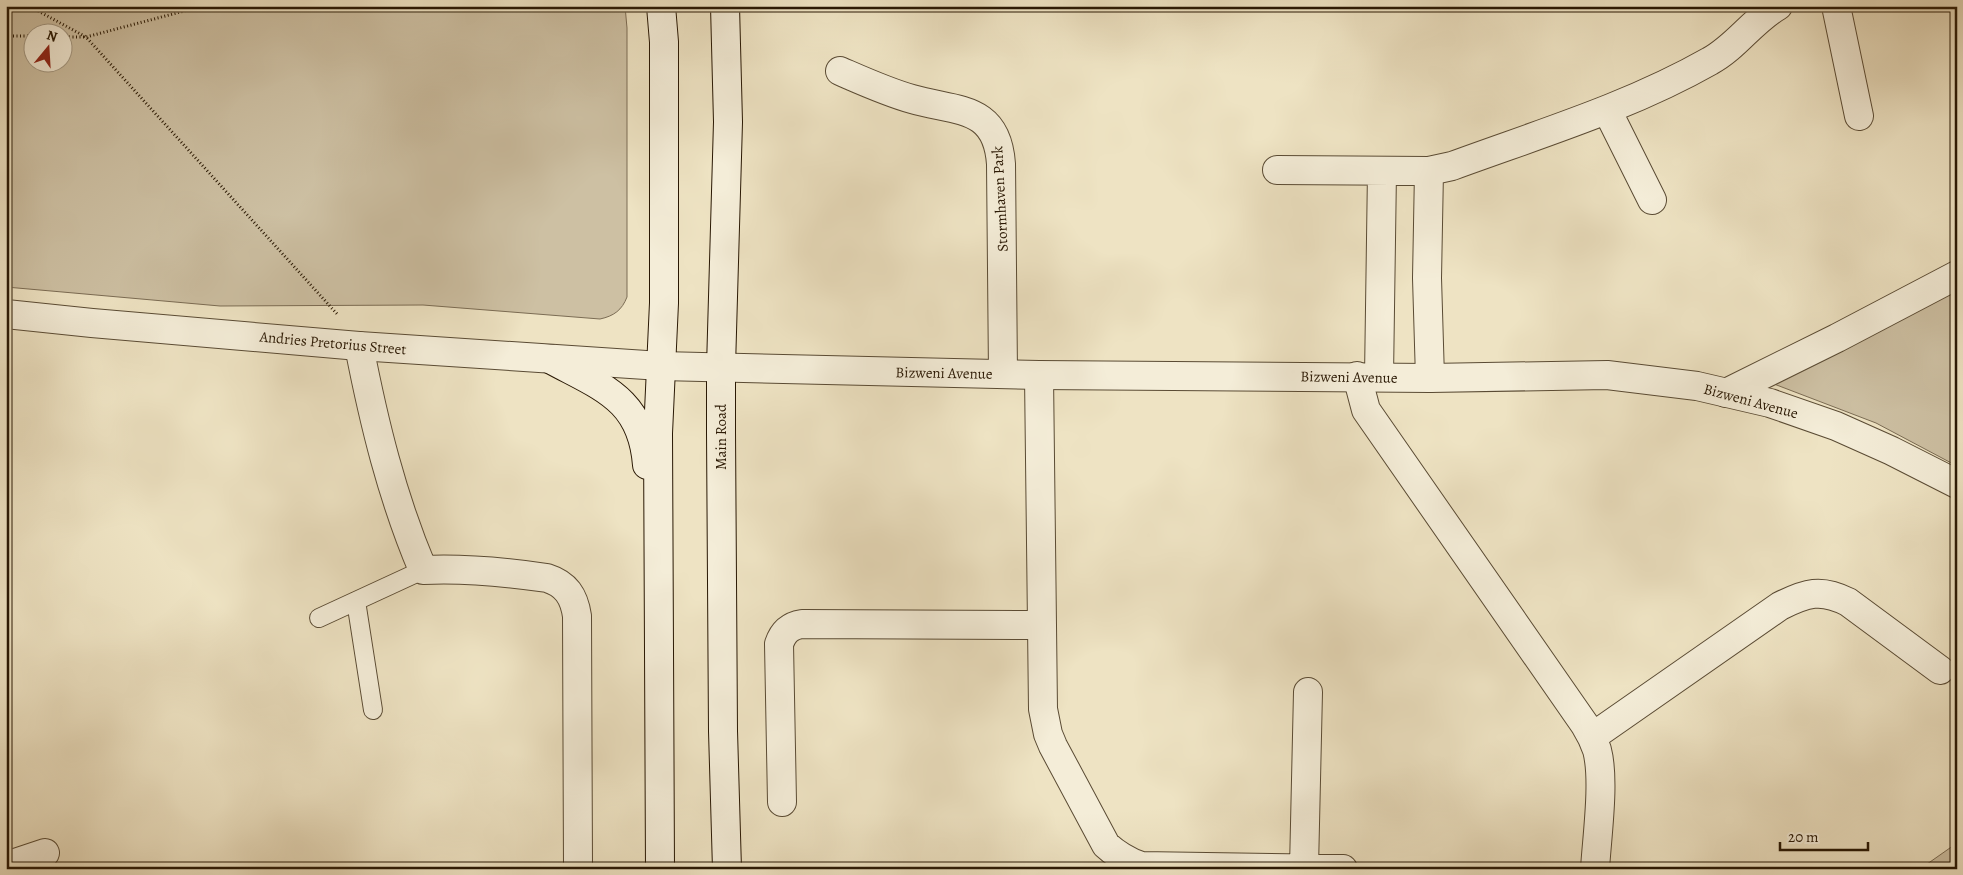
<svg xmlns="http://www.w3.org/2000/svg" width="1963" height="875" font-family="Alegreya,serif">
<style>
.green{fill:#cdc0a3;stroke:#7b6c54;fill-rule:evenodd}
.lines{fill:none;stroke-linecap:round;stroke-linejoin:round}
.service-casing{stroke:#5a4b34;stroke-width:20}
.minor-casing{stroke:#5a4b34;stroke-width:30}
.tertiary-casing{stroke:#5a4b34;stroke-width:30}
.secondary-casing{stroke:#291804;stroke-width:30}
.path{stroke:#291804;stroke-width:3;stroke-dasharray:1 2.5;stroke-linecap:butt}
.service{stroke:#f4edd8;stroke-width:18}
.minor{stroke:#f4edd8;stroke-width:28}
.tertiary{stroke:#f4edd8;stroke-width:28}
.secondary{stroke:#f4edd8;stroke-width:28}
.labels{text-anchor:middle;stroke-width:4;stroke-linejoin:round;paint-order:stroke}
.street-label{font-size:15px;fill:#291804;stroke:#f4edd8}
</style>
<rect width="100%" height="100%" fill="#eee3c3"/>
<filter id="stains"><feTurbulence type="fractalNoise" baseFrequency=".004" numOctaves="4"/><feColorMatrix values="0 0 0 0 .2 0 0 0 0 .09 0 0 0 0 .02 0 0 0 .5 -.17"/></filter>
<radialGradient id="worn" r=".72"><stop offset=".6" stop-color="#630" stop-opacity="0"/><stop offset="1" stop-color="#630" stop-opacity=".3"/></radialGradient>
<path class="green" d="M6,6C24,6 43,5 60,6C89,9 120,15 148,6H625L627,28V297C622,310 614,316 600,319L423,305L220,306L6,287ZM32,32H62V62H32Z
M1957,287V466L1876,423L1774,384Z
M1957,843V869H1920Z"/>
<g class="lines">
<defs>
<path id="service" d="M356,601L373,710
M319,618L423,570"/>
<path id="minor" d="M1836,6L1859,116
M840,71C863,81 887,92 912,99C957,112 997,105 1001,164L1003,374
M1607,110L1652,200
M1277,170L1429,171L1452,166C1539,134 1629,107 1710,61C1736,47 1753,20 1778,6
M1429,171L1427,278L1430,378
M359,346C374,423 392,497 423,570C465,568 506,572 547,578C566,584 574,596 577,616L578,869
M1039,375L1043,709L1048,734L1053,746L1106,845C1117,855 1127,861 1141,866L1343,869
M1357,376L1366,410L1585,725C1590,733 1594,741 1597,750C1605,780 1597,836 1595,869
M1379,377L1382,171
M1726,393L1837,338L1957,275
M1592,737L1780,606C1806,593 1821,588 1848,602L1940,670
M782,802L779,644C783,632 789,626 802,624L1042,625
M6,866L45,853
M1304,868L1308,692"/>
<path id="tertiary" d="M6,314L92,323L359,346L661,366L1039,375L1430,378L1607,375L1697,386L1770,403L1836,426L1892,451L1957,484"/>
<path id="secondary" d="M725,6L728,122L721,367V432L723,731L727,869
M550,359C601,387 642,398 647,465
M660,869L658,433L664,303V42L661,6"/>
</defs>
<use href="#service" class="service-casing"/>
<use href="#minor" class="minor-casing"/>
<use href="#tertiary" class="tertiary-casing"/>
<use href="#secondary" class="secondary-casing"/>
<path class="path" d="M29,6L86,37L338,315
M6,36H32
M62,37H86L203,6"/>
<use href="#service" class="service"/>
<use href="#minor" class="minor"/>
<use href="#tertiary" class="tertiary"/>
<use href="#secondary" class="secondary"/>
</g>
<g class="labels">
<g class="street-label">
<text transform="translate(1000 199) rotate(-93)" y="5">Stormhaven Park</text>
<text transform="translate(333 343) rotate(5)" y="5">Andries Pretorius Street</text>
<text transform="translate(944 373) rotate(1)" y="5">Bizweni Avenue</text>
<text transform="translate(1349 377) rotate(1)" y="5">Bizweni Avenue</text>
<text transform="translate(1751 401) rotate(15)" y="5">Bizweni Avenue</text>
<text transform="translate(721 437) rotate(-90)" y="5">Main Road</text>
</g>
</g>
<rect width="1963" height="875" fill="none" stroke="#eee3c3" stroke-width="25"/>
<rect x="8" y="8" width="1948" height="860" fill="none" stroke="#291804" stroke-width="2.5"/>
<rect x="12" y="12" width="1938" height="850" fill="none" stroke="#291804"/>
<g transform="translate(48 48) rotate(18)"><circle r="24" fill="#f4edd8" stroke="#a39883"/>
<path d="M0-4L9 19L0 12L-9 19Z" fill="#8f2418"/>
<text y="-8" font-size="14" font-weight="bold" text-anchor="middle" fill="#291804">N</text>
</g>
<path d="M1780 842v8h88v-8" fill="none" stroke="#291804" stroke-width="2.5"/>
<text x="1788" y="842" font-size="15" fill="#291804" stroke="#f4edd8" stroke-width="4" paint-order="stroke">20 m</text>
<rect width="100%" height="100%" filter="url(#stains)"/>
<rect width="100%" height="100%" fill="url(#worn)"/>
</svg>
